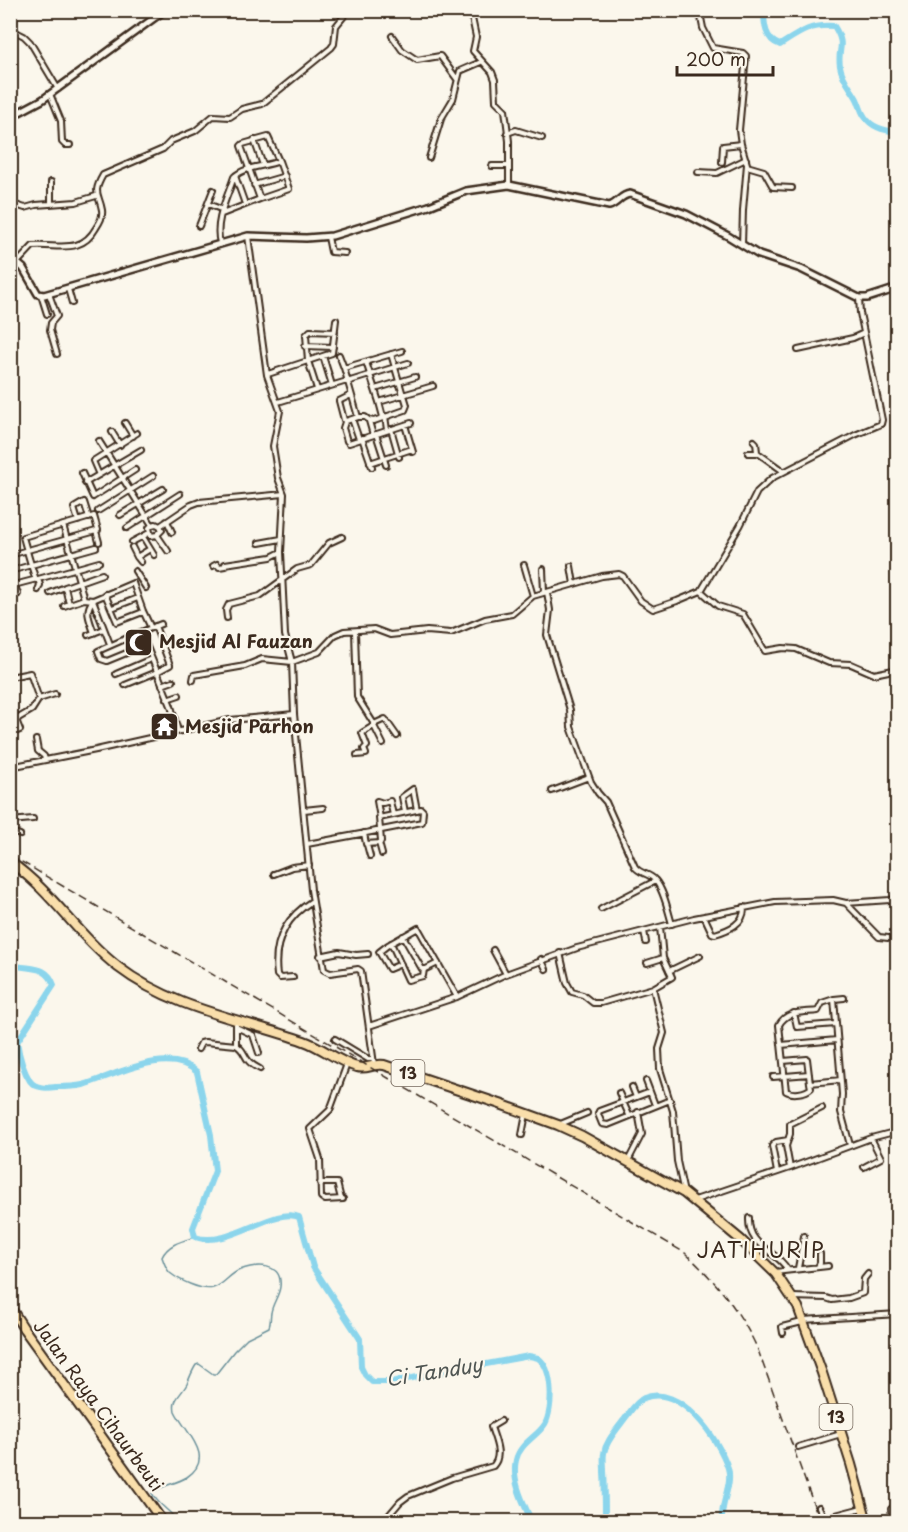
<svg xmlns="http://www.w3.org/2000/svg" width="908" height="1532" font-family="'Playpen Sans',sans-serif">
<style>
.lines{fill:none;stroke-linecap:round;stroke-linejoin:round}
.stream{stroke:#6b919a;stroke-width:1.5}
.river{stroke:#8bd5ec;stroke-width:6}
.street-casing{stroke:#3b2a1e;stroke-width:8}
.secondary-casing{stroke:#3b2a1e;stroke-width:10}
.highway-casing{stroke:#3b2a1e;stroke-width:12}
.street{stroke:#fbf7ec;stroke-width:4}
.secondary{stroke:#fbf7ec;stroke-width:5}
.highway{stroke:#f9deab;stroke-width:8}
.rail{stroke:#3b2a1e;stroke-width:1.5;stroke-dasharray:9 4.5;stroke-linecap:butt}
.labels{text-anchor:middle;stroke-width:4.5;stroke-linejoin:round;paint-order:stroke}
.shield{fill:#fbf7ec;stroke:#75685c;stroke-width:1.5}
.shield-label{font-size:16px;font-weight:bold;fill:#3b2a1e}
.poi-label{font-size:18px;font-weight:bold;fill:#3b2a1e;stroke:#fbf7ec;text-anchor:start}
.street-label{font-size:18px;fill:#3b2a1e;stroke:#fbf7ec}
.water-label{font-size:20px;font-style:italic;fill:#4f5552;stroke:#fbf7ec}
.quarter-label{font-size:21px;letter-spacing:1.5px;fill:#3b2a1e;stroke:#fbf7ec}
</style>
<rect width="100%" height="100%" fill="#fbf7ec"/>
<filter id="ink" filterUnits="userSpaceOnUse"><feTurbulence type="fractalNoise" baseFrequency=".0167" numOctaves="2"/><feDisplacementMap in="SourceGraphic" scale="12" xChannelSelector="R" yChannelSelector="G"/><feConvolveMatrix kernelMatrix="1 2 1 2 8 2 1 2 1" color-interpolation-filters="sRGB"/></filter>
<g filter="url(#ink)">
<g class="lines">
<path class="stream" d="M10,652L15,650
M178,1522C170,1510 158,1505 152,1493C162,1485 176,1484 187,1477C217,1457 184,1431 175,1411C172,1399 182,1394 187,1384C190,1377 192,1371 196,1365L199,1364L213,1374H216L234,1351L247,1338L269,1327C271,1322 270,1318 271,1313C272,1304 279,1296 280,1287C283,1262 256,1264 240,1270C229,1274 224,1285 213,1288C201,1291 179,1280 170,1273C166,1269 164,1263 162,1257C168,1244 182,1241 195,1237"/>
<path class="river" d="M715,10L718,12L722,10
M764,10C764,24 765,40 780,45C799,33 810,24 834,26C847,47 837,47 840,66C842,79 851,88 857,99C860,105 861,112 865,117C872,128 885,131 898,132
M10,964C29,971 46,963 54,985L17,1042C19,1055 23,1070 30,1081C36,1089 47,1088 56,1087C65,1087 74,1087 83,1085C114,1076 168,1045 197,1072L211,1135L215,1171L193,1228L195,1237C229,1249 273,1206 299,1217L313,1267L360,1339L361,1367L365,1375L372,1382H391L529,1356C530,1356 538,1358 538,1358C554,1369 553,1410 545,1424C537,1437 520,1443 516,1460C511,1480 524,1504 532,1522
M605,1522C605,1505 605,1488 604,1471C604,1465 603,1458 604,1453C606,1441 616,1431 623,1421C629,1414 635,1402 644,1398C680,1383 719,1439 728,1468C733,1485 720,1503 722,1522"/>
<defs>
<path id="street" d="M473,10L472,18L476,37L473,51L492,72L495,80L496,101L505,110L509,141V185
M691,10L701,18L703,28L713,48L743,53L746,56L739,130L741,144L747,164L743,210L742,245
M10,29L24,36L30,42L58,89
M392,36L402,50L417,60L440,56L457,79
M50,94L61,121L62,142L65,145H70
M507,133L516,130L542,138
M254,140L263,165
M429,158L441,119L453,99L460,71L481,62
M722,162L723,146L741,144
M492,166H509
M747,166L764,171L773,187L792,188
M698,172L717,173L746,159
M235,176L245,204
M254,185L285,176
M260,199L289,189L279,161
M10,203L25,208L36,205L76,202L96,196
M51,204V182
M208,204L223,210
M199,226L213,190
M248,236L267,375L280,411L273,446L278,478L284,494L281,552L285,635L292,662L294,714L311,890L324,970L330,973L358,969L361,971L374,1064
M328,237L331,252L345,253
M220,243C214,222 227,198 234,177C245,166 265,167 279,161L268,137L243,144L241,146L260,199L222,214
M17,263L33,246C58,244 81,255 96,228C100,222 103,217 102,210C99,193 92,194 103,175L163,149L171,141L195,131L213,116L230,117L242,109L262,104L331,48L334,44L336,26L349,10
M68,289L72,303
M49,294L57,316L51,323L50,330L57,354
M41,295L47,314
M305,346L333,347
M798,350L853,338L864,333
M402,351L344,368L358,417H365L369,420L374,421L405,410L407,405L404,395
M391,354L403,395
M339,355L344,368
M323,356L332,385
M366,362L379,402
M268,374L332,353L336,320
M347,382L408,363
M317,389L308,361L306,335L310,331L335,332
M375,389L415,377
M351,395L339,401L344,420L346,421L358,417
M278,402L347,381
M385,416L387,430
M383,417L379,402L433,386
M352,419L359,439
M369,421L373,435
M345,422L343,428L347,441L349,443L411,423
M125,423L133,436
M405,425L413,452
M391,429L399,457
M112,432L120,445
M376,434L386,465
M362,438L372,467
M99,441L152,525L156,524L160,526L191,505L199,502L284,494
M754,441L756,443L757,452
M748,453H758L783,471
M370,463L412,449
M82,473L93,497L135,470
M99,475L93,461L137,433
M85,483L141,450
M98,511L153,476
M120,515L163,489
M78,521L74,508L84,502L89,518
M167,521L172,532
M63,525L84,599L93,600L110,644
M152,525L149,528L151,536L157,535
M160,526L162,530L157,535L168,551
M127,528L180,494
M96,531L99,542
M143,537L154,555
M132,542L149,533
M259,543L281,539
M132,547L137,557
M10,555C39,547 67,539 96,531L98,530L94,516L23,537C27,551 31,566 36,580
M141,562L137,557L150,549
M524,565L533,596
M213,566L217,564L219,567L225,566V564L271,557L281,552
M571,566L574,584
M543,569L544,592
M10,571L96,547
M135,571L146,588
M10,586L37,579
M65,587L102,574
M38,590L40,585L38,579L99,562
M10,591L18,594L15,586
M701,591L718,606L743,614L765,651L783,648L796,649L829,663L851,664L874,674L898,669
M547,592L550,610L547,635L570,710L571,727L591,782L598,793L606,802L635,867C640,874 649,873 655,880C664,890 668,911 672,924
M50,593L65,587L69,604
M105,594L117,622L143,612
M64,606L84,599
M112,608L138,598
M227,618L226,610L229,604L260,596L297,569L311,565L329,543L342,537
M355,631L357,697L374,724L385,719L397,736
M141,632L161,624
M94,633C90,620 84,612 93,600L133,583L143,611L151,628
M88,635L104,629
M130,636L136,649
M146,645L107,661L101,659L98,651L141,632L171,706L178,731
M116,674L151,659
M10,677L30,673L39,699L32,710L10,723
M193,680L194,675L245,666L262,659L292,662L319,652L335,635L344,631L374,629L390,635L427,631L451,633L485,619L512,614L533,596L602,576L619,574L623,576L641,601L653,609L677,601L701,591L740,526L757,492L772,478L855,435L881,424L882,420L860,313L859,298
M125,685L157,672L170,665L155,626
M162,685L173,681
M39,699L55,694
M167,699L179,695
M11,708L18,719
M374,726L383,744
M10,734L20,730L16,720
M36,740L38,751L44,756L45,760
M357,755L366,754L364,749L367,746L362,733L375,725
M10,767L96,750L230,720L294,714
M552,791L589,777
M304,810L323,808
M405,812L402,797L413,789L417,810
M380,818L377,801L383,803L390,801L393,815
M10,821L33,819
M10,831L20,835
M379,843L382,854
M307,844C345,837 383,830 422,822L423,811L421,809L379,818L381,841L380,843L366,844L364,833
M367,845L370,856
M274,874L292,867L309,865
M846,903L890,900L898,897
M601,909L655,881
M704,916L712,933L715,934C728,930 745,924 744,907
M660,927L663,958L672,977L653,988L664,1033L659,1049L660,1069L673,1111L677,1161L684,1193
M644,931L646,942
M403,936L422,969H426L438,963
M391,943L408,980L423,976L424,969
M493,950L506,974
M560,953L567,983L572,992L583,995L593,1003H601L653,988
M320,956L339,952L356,955L368,954
M541,959L546,969
M647,963L663,958
M401,964L389,969L379,952L388,945L418,928L457,997
M669,971L700,956
M293,977L280,978L277,975C273,943 285,918 312,901
M834,999L844,998
M794,1013L797,1027L836,1024
M236,1021V1045C248,1052 241,1060 260,1069
M369,1026L457,997L506,974L577,948L694,918L775,902L833,900L846,903L879,937L898,939
M236,1027L253,1035L259,1053
M335,1039L368,1059H373
M781,1045L837,1040
M198,1049L201,1043L205,1042L236,1045
M783,1061L807,1059L810,1083L841,1080
M773,1077L809,1074
M646,1081L655,1105
M810,1083L811,1088C806,1093 792,1095 786,1091L779,1025C787,1010 803,1013 818,1011L822,1003L834,999L842,1094L841,1112L850,1145
M632,1087L636,1097
M650,1092L599,1111L598,1114L602,1124L608,1125L670,1100
M619,1093L629,1115
M558,1125L587,1113
M522,1135L526,1114
M628,1161L642,1134L638,1112
M864,1167L881,1158L871,1138
M790,1168L786,1146L790,1134V1124L822,1108
M777,1172L772,1146L776,1142L788,1140
M320,1183H337L341,1199
M343,1199L325,1200L321,1197L320,1159L310,1129L330,1110L347,1064
M695,1200L790,1168L871,1138L898,1131
M749,1218C748,1248 775,1248 788,1270
M818,1267L820,1263V1254
M798,1268L804,1236
M775,1272L828,1266
M792,1297L826,1298L832,1300L849,1298L863,1293L864,1279L868,1274
M803,1320L898,1314
M783,1333L782,1327L802,1322
M798,1447L841,1434
M819,1507L824,1518L862,1508
M383,1522L400,1502L408,1496L452,1478L493,1466C503,1455 495,1440 491,1427L501,1421
M893,1522L891,1509L898,1503"/>
<path id="secondary" d="M10,117L42,100L165,10
M10,261L17,263L23,268L38,294L44,295L248,236L306,238L332,236L429,206L466,191L509,185L609,206C618,204 620,195 630,194L686,214L728,236L759,255L801,269L859,298H867L898,288"/>
<path id="highway" d="M10,862C52,891 78,936 118,967C173,1009 241,1019 304,1041C322,1047 340,1063 357,1067C367,1070 374,1063 384,1065L500,1104L558,1125L582,1136L684,1193L741,1240L776,1274L798,1307L822,1373L851,1464L867,1522
M10,1307L24,1329L163,1522"/>
</defs>
<use href="#street" class="street-casing"/>
<use href="#secondary" class="secondary-casing"/>
<use href="#highway" class="highway-casing"/>
<use href="#street" class="street"/>
<use href="#secondary" class="secondary"/>
<use href="#highway" class="highway"/>
<path class="rail" d="M10,855L685,1253C716,1281 741,1312 758,1350L820,1522"/>
</g>
</g>
<defs>
<symbol id="mosque-square" viewBox="-11 -11 22 22"><rect x="-9" y="-9" width="18" height="18" rx="4" fill="#3b2a1e" stroke="#fbf7ec"/><path d="M3.5-4.9A6 6 0 1 0 3.5 4.9A5 5 0 1 1 3.5-4.9Z" fill="#fff"/></symbol>
<symbol id="temple-square" viewBox="-11 -11 22 22"><rect x="-9" y="-9" width="18" height="18" rx="4" fill="#3b2a1e" stroke="#fbf7ec"/><path d="M0-6L5-2H3V0L6.5 2.5H4V6H1.5V3h-3V6H-4V2.5H-6.5L-3 0V-2H-5Z" fill="#fff"/></symbol>
</defs>
<g fill-rule="evenodd">
<use href="#mosque-square" x="122" y="626" width="33" height="33"/>
<use href="#temple-square" x="148" y="710" width="33" height="33"/>
</g>
<g class="labels">
<g class="shield">
<rect x="391.5" y="1060" width="33" height="26" rx="4.5"/>
<rect x="819.5" y="1404" width="33" height="26" rx="4.5"/>
</g>
<g class="shield-label">
<text x="408" y="1079">13</text>
<text x="836" y="1423">13</text>
</g>
<g class="poi-label">
<text x="159" y="648">Mesjid Al Fauzan</text>
<text x="185" y="733">Mesjid Parhon</text>
</g>
<g class="street-label">
<text transform="translate(98 1406) rotate(54)" y="6">Jalan Raya Cihaurbeuti</text>
</g>
<g class="water-label">
<text transform="translate(434 1372) rotate(-9)" y="7">Ci Tanduy</text>
</g>
<g class="quarter-label">
<text x="761" y="1258">JATIHURIP</text>
</g>
</g>
<rect width="908" height="1532" fill="none" stroke="#fbf7ec" stroke-width="36"/>
<rect x="18" y="18" width="872" height="1496" fill="none" stroke="#3b2a1e" stroke-width="2" filter="url(#ink)"/>
<path d="M677 66v9h96v-9" fill="none" stroke="#3b2a1e" stroke-width="3"/>
<text x="686" y="66" font-size="18" fill="#3b2a1e" stroke="#fbf7ec" stroke-width="4.5" paint-order="stroke">200 m</text>
</svg>
